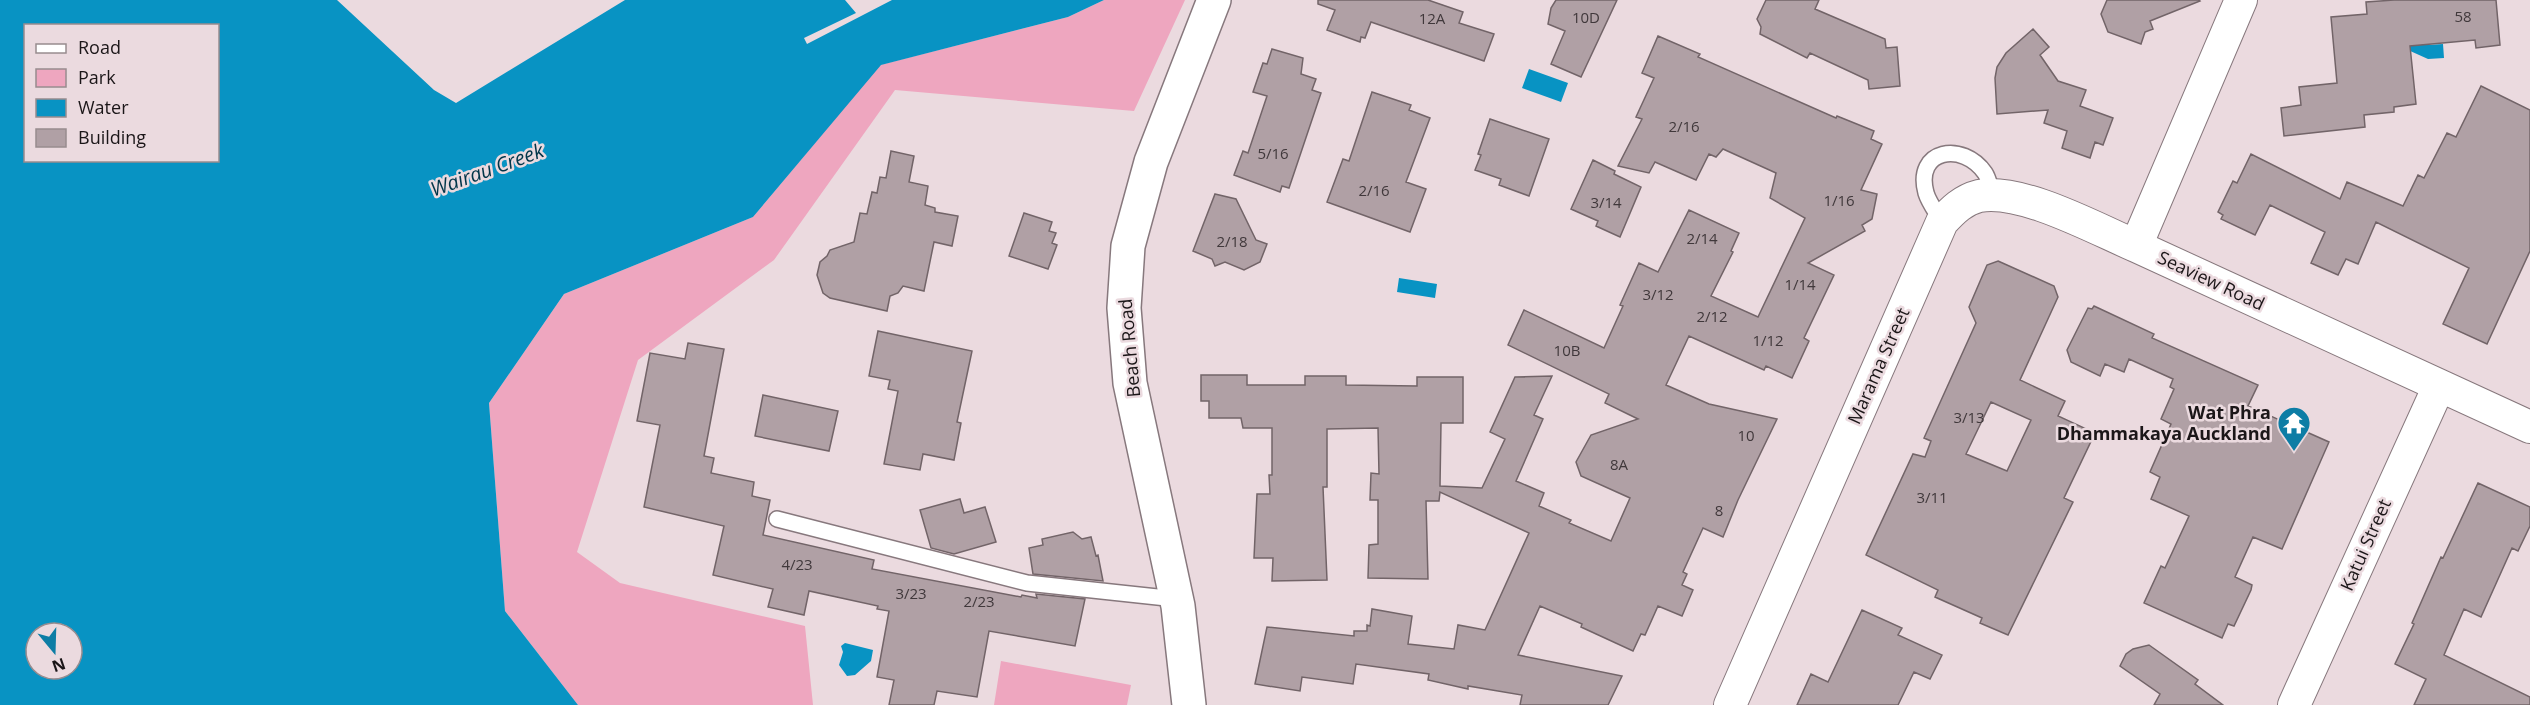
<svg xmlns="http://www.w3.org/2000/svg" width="2530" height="705" font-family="'Open Sans',sans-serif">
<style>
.green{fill:#eea6bf}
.water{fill:#0893c3;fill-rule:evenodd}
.building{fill:#b0a0a5;stroke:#726468;stroke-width:1.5;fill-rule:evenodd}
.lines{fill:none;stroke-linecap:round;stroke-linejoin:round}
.lane-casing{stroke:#87787d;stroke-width:18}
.street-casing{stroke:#87787d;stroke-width:34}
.secondary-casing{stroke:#87787d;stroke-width:36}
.lane{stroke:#fff;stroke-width:15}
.street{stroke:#fff;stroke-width:32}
.secondary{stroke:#fff;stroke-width:33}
.labels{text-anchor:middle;stroke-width:5;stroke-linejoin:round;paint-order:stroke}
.number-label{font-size:15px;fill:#40383b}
.street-label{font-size:18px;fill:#1b1618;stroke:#ebdadf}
.poi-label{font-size:18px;font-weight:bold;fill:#1b1618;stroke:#ebdadf;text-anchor:end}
.water-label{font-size:20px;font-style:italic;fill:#013549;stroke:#ebdadf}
</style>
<rect width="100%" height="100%" fill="#ebdadf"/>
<path class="green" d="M1104,0H1185L1134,111L895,90L774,260L638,360L577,552L620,583L805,626L813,705H578L505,611L489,403L564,294L753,217L880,65L1068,17Z
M1001,661L1131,685L1127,705H994Z"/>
<path class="water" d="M0,0H337L434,90L456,103L625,0H845L856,13L804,38L807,44L892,0H1104L1068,17L881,65L753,217L564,294L489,403L505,611L578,705H0ZM26,26H218V160H26ZM36,633H72V669H36Z
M2427,35L2428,45L2443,44L2444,58L2428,59L2408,50L2407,36Z
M1529,69L1568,83L1561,102L1522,88Z
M1399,278L1437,284L1435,298L1397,292Z
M845,643L873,650L871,661L855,675L847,676L839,665L843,652L841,646Z"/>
<path class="building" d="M1318,0H1428L1463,12L1459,23L1494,34L1484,61L1371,22L1365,38L1361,37L1360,42L1327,30L1335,10L1318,4Z
M1556,0H1617L1581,77L1551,64L1565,31L1548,24L1551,8Z
M1766,0H1819L1815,9L1885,39L1886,48L1897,47L1900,86L1869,89L1868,80L1810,53L1807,58L1760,34L1761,27L1757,19Z
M2107,0H2199L2200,1L2150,21L2153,29L2145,32L2141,44L2108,32L2101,14Z
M2394,0H2496L2500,45L2476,48L2475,40L2410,46L2416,104L2394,107V112L2364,115L2365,127L2284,136L2281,108L2301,105L2299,87L2337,83L2331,17L2367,14L2366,2Z
M2033,29L2049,47L2040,55L2058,81L2086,90L2080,106L2113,118L2103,145L2095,142L2090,158L2062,148L2067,131L2044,123L2048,110L1997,114L1995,78L1997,67L2006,53Z
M1658,36L1700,54L1698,57L1836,118L1837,116L1874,131L1871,139L1882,144L1861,190L1877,194L1872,219L1862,225L1865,231L1808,263L1834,275L1804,338L1809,341L1792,378L1766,366L1764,370L1689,336L1666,385L1709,404L1777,419L1738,500L1723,537L1703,528L1683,572L1687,574L1682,585L1693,590L1682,616L1658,606L1645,635L1641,634L1633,651L1581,627L1582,624L1540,606L1518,655L1622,676L1608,705H1520L1522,695L1468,686V689L1428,680L1429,674L1356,664L1353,684L1302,677L1300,691L1255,684L1267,627L1354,636V631H1367V625L1370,626L1372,609L1412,616L1408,644L1454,649L1458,625L1485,630L1529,533L1440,492L1439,501H1426L1428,579L1368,578L1369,545L1378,544V500H1370L1371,473L1379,474L1378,428L1327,429V487H1323L1327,580L1272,581L1273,558H1254L1257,494H1270L1269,475H1272V428H1243L1241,418H1209V401H1201V375H1247V385H1305V376H1346V385L1417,386V377H1463V423H1441L1440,486L1482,488L1505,439L1490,432L1515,377L1552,376L1534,415L1543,419L1516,481L1544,493L1539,506L1571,520L1569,523L1611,541L1630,498L1581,476L1576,462L1591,435L1638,419L1605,403L1609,394L1508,345L1524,310L1604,348L1623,306L1620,305L1639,263L1658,272L1689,210L1739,233L1731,251L1733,252L1711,296L1758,317L1805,218L1770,198L1776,173L1723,149L1716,157L1709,154L1696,180L1655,162L1649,173L1618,166L1642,119L1636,117L1654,78L1642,73Z
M1272,49L1303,58L1301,74L1316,79L1312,90L1321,93L1289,188L1282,186L1280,192L1234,175L1243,151L1248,153L1267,96L1253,92L1263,63L1267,64Z
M2481,86L2530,110V251L2487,344L2443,324L2469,268L2376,222L2358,264L2346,259L2338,275L2311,263L2325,232L2270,205L2255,235L2221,219L2223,215L2218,212L2233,181L2237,183L2251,154L2340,199L2347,182L2403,206L2418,175L2424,178L2447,133L2456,137Z
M1372,92L1411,105L1409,110L1430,118L1406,182L1426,189L1410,232L1327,202L1343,159L1349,161Z
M1490,119L1549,139L1529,196L1499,185L1501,179L1475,170L1481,155L1478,154Z
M891,151L914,156L909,182L928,186L925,205L935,208V212L958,216L952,246L934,242L924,291L903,286L898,293L890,296L887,311L830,298L823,293L817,275L820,262L827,256L830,250L854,242L860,213L867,214L872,192L877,193L880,177L886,178Z
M1593,160L1615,171L1614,174L1641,187L1620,237L1596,226L1598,221L1571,209Z
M1215,194L1236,199L1256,240L1267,244L1260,262L1244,270L1225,262L1215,266L1212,259L1193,251Z
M1024,213L1052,222L1049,231L1056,233L1052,243L1057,245L1048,269L1009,256Z
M1998,261L2054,286L2058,297L2020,380L2065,401L2058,416L2095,433L2064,498L2073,502L2008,635L1980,623L1982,618L1935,597L1938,590L1866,555L1913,454L1925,457L1931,441L1924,438L1976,323L1969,307L1987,265ZM1991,402L2031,420L2007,471L1966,454Z
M2094,306L2154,334L2152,338L2258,385L2248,406L2329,442L2282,549L2253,537L2235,577L2252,585L2251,590L2234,626L2228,624L2222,638L2144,603L2161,566L2165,568L2189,516L2151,499L2160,477L2150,472L2171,424L2161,419L2174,389L2170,387L2173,379L2129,359L2124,372L2105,364L2100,376L2071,362L2067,350L2088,308L2092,309Z
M878,331L972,351L957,422L961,423L954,460L923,454L920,470L884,464L898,391L888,389L890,380L869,376Z
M688,343L724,349L704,456L714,458L711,473L754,482L752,496L770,500L763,535L874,560L872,569L1021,597L1022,595L1037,598L1036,594L1085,599L1075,646L989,631L977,697L937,691L934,705H889L894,680L877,677L889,611L877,609L878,606L809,591L804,615L768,607L773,589L713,575L724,526L644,507L660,425L637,421L650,353L685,359Z
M763,395L838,411L829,451L755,436Z
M2478,483L2530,507V526L2518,551L2512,548L2481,617L2464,609L2444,655L2530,697V705H2414L2426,679L2395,664L2414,624L2412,623L2441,557L2443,558Z
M960,499L964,513L985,507L996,542L954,554L931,548L920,510Z
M1073,532L1082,539L1091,537L1096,556L1098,555L1103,581L1033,574L1029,548L1043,545L1042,539Z
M1862,610L1902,628L1898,635L1942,655L1930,679L1914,672L1898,705H1797L1811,674L1828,682Z
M2149,645L2198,680L2195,684L2223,705H2154L2160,694L2120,666L2126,654L2133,649Z"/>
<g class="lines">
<defs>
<path id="lane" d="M1942,222C1937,213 1929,203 1926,193C1914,149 1963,141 1985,173C1989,179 1990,188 1993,195
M777,519L1027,583L1176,599"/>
<path id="street" d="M2241,0L2136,246L2530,427
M1730,705L1942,222C1953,210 1963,200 1979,196C2022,188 2096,229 2136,246
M2294,705L2439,386"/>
<path id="secondary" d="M1189,705L1178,606L1130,383L1124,308L1128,246L1151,162L1214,0"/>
</defs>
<use href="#lane" class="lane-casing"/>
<use href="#street" class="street-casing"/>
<use href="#secondary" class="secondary-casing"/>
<use href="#lane" class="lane"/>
<use href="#street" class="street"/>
<use href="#secondary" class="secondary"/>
</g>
<defs>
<symbol id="temple-pin" viewBox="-11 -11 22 30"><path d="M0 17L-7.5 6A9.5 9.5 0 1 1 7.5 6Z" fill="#0d7da5" stroke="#ebdadf"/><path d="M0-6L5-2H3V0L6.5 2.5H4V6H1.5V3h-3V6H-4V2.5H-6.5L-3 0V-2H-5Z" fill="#fff"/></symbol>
</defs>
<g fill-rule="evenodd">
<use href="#temple-pin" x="2275" y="404" width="38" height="52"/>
</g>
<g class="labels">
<g class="number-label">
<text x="2463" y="22">58</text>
<text x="1586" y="23">10D</text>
<text x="1432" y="24">12A</text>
<text x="1684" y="132">2/16</text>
<text x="1273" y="159">5/16</text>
<text x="1374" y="196">2/16</text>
<text x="1839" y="206">1/16</text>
<text x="1606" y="208">3/14</text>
<text x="1702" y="244">2/14</text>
<text x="1232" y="247">2/18</text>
<text x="1800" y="290">1/14</text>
<text x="1658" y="300">3/12</text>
<text x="1712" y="322">2/12</text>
<text x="1768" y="346">1/12</text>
<text x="1567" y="356">10B</text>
<text x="1969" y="423">3/13</text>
<text x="1746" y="441">10</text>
<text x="1619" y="470">8A</text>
<text x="1932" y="503">3/11</text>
<text x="1719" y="516">8</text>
<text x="797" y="570">4/23</text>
<text x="911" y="599">3/23</text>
<text x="979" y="607">2/23</text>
</g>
<g class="street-label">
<text transform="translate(2211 281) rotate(25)" y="6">Seaview Road</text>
<text transform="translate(1130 348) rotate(-95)" y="6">Beach Road</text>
<text transform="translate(1879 366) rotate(-66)" y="6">Marama Street</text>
<text transform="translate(2366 545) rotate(-66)" y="6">Katui Street</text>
</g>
<g class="poi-label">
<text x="2271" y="419">Wat Phra<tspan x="2271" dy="21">Dhammakaya Auckland</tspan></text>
</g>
<g class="water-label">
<text transform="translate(487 170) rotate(-20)" y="7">Wairau Creek</text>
</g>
</g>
<rect x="24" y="24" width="195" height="138" fill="#ebdadf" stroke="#988c8f" stroke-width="1.5"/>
<rect x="36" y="44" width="30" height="9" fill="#ffffff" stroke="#988c8f" stroke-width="1.5"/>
<text x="78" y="54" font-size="18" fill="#1b1618">Road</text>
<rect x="36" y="69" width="30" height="18" fill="#eea6bf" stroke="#988c8f" stroke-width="1.5"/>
<text x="78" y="84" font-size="18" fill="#1b1618">Park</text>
<rect x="36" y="99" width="30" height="18" fill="#0893c3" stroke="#988c8f" stroke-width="1.5"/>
<text x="78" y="114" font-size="18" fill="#1b1618">Water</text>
<rect x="36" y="129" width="30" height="18" fill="#b0a0a5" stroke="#988c8f" stroke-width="1.5"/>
<text x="78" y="144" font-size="18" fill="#1b1618">Building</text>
<g transform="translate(54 651) rotate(161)"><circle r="28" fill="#ebdadf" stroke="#988c8f" stroke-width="1.5"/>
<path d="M0-4.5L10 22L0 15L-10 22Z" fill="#0d7da5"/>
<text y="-9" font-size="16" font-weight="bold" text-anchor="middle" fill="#1b1618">N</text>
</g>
</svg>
